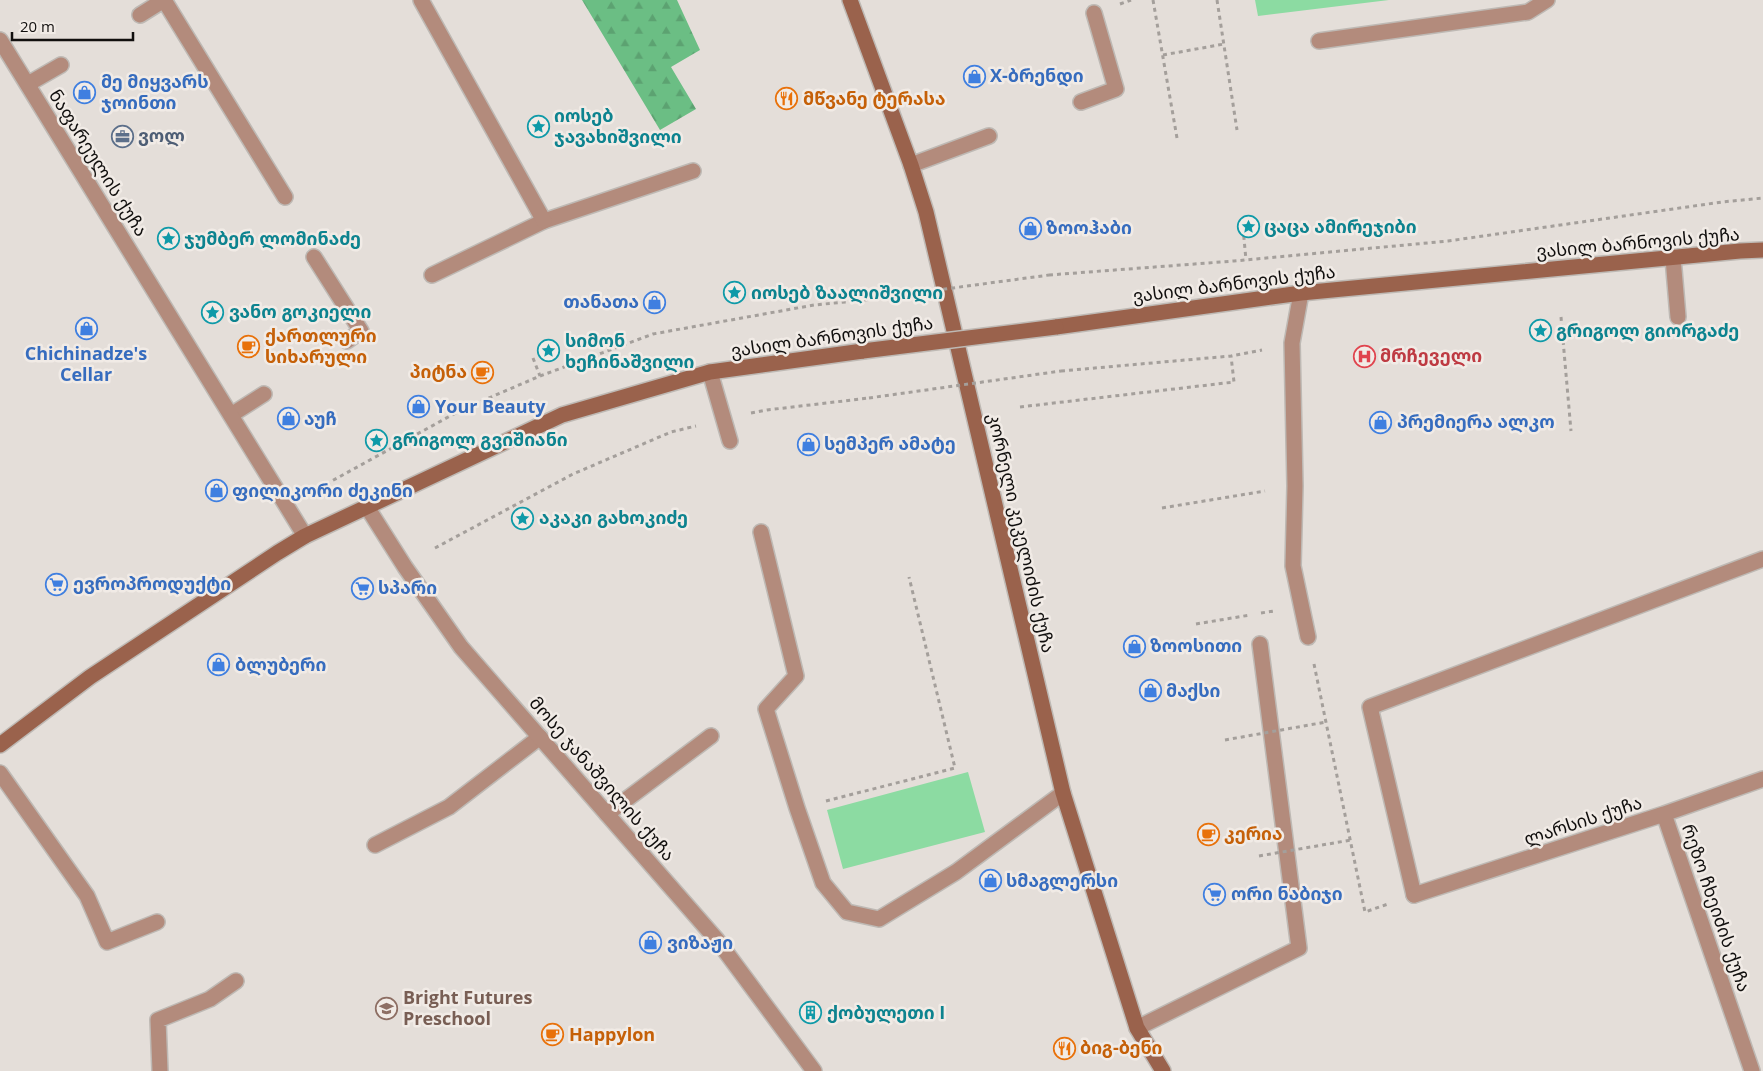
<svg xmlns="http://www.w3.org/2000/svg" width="1763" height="1071" font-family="'Open Sans','Noto Sans Georgian',sans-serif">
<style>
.green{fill:#8cdba2}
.forest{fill:url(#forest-firs)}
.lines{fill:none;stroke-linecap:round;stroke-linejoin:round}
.lane-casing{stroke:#beb9b4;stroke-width:18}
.street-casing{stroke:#beb9b4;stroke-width:18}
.secondary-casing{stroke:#beb9b4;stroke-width:18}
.path{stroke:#a49f9b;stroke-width:3;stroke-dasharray:4 4;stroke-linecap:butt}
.lane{stroke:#b38b7c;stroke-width:15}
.street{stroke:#b38b7c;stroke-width:15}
.secondary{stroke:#9a624c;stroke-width:15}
.secondary-bridge-casing{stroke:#beb9b4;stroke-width:18;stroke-linecap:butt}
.path-bridge{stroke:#a49f9b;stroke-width:3;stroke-dasharray:4 4;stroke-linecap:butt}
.secondary-bridge{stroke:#9a624c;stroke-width:15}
.labels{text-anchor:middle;stroke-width:5;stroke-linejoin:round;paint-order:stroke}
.shop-label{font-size:18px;font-weight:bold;fill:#366cbe;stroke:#f1ebe6;text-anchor:start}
.food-label{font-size:18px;font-weight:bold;fill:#c56008;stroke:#f1ebe6;text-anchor:start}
.culture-label{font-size:18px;font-weight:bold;fill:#0d838f;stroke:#f1ebe6;text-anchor:start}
.service-label{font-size:18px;font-weight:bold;fill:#4e5e75;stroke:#f1ebe6;text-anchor:start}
.street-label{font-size:18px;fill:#110f0e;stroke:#f1ebe6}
.health-label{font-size:18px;font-weight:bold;fill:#be3a42;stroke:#f1ebe6;text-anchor:start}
.education-label{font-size:18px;font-weight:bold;fill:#785e54;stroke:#f1ebe6;text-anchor:start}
</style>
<defs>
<pattern id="forest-firs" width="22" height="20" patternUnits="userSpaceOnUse" patternTransform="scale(1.25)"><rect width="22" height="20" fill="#6bbe84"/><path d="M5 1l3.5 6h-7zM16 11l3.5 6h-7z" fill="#5ca271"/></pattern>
</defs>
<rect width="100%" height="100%" fill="#e4ded9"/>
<path class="green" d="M1255,0H1389L1258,16Z
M968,772L985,832L843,869L827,810Z"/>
<path class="forest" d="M582,0H677L700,50L671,67L696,109L660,130Z"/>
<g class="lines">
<defs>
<path id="lane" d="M140,15L164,0L285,197
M1319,41L1528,12L1547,0
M28,84L61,65
M1081,102L1116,89L1094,13
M911,165L989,136
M314,257L361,331L347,341
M1673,258L1678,317
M432,275L544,221L693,171
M1301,293L1292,343L1295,486L1293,566L1308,637
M710,372L730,441
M231,415L264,394
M761,532L796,676L766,709L797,808L823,883L847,912L879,919L956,872L1063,793
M0,773L87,896L107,942L157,922
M607,814L711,736
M375,845L449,807L540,737
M1414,895L1370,707L1763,559
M1137,1028L1299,948L1260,644
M160,1071L158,1020L210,999L236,981"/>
<path id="street" d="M421,0L544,221
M0,40L305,536
M367,507L405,567L461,647L717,940L814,1071
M1664,814L1752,1071
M1414,895L1664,814L1763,779"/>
<path id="secondary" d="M850,0L911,165L926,212L1063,793L1137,1028L1163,1071
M1056,327L1301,293L1740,251L1763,250
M0,745L90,677L277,553L305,536L562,415L710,372L863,351"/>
</defs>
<use href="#lane" class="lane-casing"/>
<use href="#street" class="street-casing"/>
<use href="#secondary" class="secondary-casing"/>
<path class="path" d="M1153,0L1177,138
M1217,0L1237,130
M1120,4L1131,0
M1163,55L1224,44
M1243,228L1246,260
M1049,275L1234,261L1448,241L1722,202L1763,198
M1561,317L1571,431
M533,358L540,376
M1061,371L1231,356L1262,350
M1020,407L1234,382L1231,356
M751,413L767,410L869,398
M319,488L461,410L540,376L653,334L814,305L856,301
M1162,508L1265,491
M435,548L573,474L671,432L696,426
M1261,613L1274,611
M1196,624L1250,615
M1314,664L1365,912L1388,904
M826,801L955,768L909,577"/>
<use href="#lane" class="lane"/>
<use href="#street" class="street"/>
<use href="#secondary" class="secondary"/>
<defs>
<path id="secondary-bridge" d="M863,351L1056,327"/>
</defs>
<use href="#secondary-bridge" class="secondary-bridge-casing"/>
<path class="path-bridge" d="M856,301L1049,275
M869,398L1061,371
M1225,740L1326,722
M1259,856L1351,840"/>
<use href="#secondary-bridge" class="secondary-bridge"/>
</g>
<defs>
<symbol id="shop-ring" viewBox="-11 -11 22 22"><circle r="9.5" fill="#f1ebe6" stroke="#3f7fe0" stroke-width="1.5"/><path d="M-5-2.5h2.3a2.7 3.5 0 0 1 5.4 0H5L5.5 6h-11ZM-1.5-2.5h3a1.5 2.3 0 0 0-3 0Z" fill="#3f7fe0"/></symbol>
<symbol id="restaurant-ring" viewBox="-11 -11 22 22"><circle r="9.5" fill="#f1ebe6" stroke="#e8710a" stroke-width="1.5"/><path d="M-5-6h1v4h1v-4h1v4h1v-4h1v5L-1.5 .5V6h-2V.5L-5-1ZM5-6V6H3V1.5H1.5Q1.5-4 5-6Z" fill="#e8710a"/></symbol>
<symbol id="sight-ring" viewBox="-11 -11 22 22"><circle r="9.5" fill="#f1ebe6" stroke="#0f9aa8" stroke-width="1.5"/><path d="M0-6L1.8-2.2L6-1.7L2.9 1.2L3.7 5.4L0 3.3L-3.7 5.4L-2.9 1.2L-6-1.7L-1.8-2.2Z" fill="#0f9aa8"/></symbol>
<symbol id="office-ring" viewBox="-11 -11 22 22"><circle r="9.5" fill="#f1ebe6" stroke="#5c6f8a" stroke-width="1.5"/><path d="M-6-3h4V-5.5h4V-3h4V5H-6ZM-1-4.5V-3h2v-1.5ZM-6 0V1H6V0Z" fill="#5c6f8a"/></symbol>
<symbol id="cafe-ring" viewBox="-11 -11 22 22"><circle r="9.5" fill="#f1ebe6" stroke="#e8710a" stroke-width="1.5"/><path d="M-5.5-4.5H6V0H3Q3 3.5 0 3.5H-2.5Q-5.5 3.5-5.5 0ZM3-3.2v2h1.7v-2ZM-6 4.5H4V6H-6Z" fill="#e8710a"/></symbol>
<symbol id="hospital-ring" viewBox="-11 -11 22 22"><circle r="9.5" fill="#f1ebe6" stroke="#e0444e" stroke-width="1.5"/><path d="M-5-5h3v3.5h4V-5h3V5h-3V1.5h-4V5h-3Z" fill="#e0444e"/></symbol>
<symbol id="supermarket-ring" viewBox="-11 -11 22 22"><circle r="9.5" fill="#f1ebe6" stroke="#3f7fe0" stroke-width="1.5"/><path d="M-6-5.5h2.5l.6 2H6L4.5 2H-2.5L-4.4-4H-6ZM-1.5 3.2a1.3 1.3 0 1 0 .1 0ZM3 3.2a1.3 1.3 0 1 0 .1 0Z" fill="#3f7fe0"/></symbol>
<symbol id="school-ring" viewBox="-11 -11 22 22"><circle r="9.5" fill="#f1ebe6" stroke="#8d6e63" stroke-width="1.5"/><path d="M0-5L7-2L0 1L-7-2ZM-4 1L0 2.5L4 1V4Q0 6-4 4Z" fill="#8d6e63"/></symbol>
<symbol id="building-ring" viewBox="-11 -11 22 22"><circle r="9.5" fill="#f1ebe6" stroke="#0f9aa8" stroke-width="1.5"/><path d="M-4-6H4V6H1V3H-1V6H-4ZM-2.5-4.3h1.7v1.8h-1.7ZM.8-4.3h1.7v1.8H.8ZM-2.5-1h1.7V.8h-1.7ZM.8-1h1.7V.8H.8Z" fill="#0f9aa8"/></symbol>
</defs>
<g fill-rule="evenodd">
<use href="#shop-ring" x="962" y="64" width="25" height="25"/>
<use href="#shop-ring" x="72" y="80" width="25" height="25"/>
<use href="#restaurant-ring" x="774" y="86" width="25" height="25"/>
<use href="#sight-ring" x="526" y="114" width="25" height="25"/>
<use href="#office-ring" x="110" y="124" width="25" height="25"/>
<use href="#sight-ring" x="1236" y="214" width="25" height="25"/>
<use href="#shop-ring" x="1018" y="216" width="25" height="25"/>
<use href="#sight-ring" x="156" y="226" width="25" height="25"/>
<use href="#sight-ring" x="722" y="280" width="25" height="25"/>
<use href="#shop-ring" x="642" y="290" width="25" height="25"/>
<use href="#sight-ring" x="200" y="300" width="25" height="25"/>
<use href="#shop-ring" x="74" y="316" width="25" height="25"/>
<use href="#sight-ring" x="1528" y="318" width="25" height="25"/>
<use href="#cafe-ring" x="236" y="334" width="25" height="25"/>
<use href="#sight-ring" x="536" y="338" width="25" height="25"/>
<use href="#hospital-ring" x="1352" y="344" width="25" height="25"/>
<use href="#cafe-ring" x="470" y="360" width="25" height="25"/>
<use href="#shop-ring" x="406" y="394" width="25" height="25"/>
<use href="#shop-ring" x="276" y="406" width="25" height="25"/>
<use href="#shop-ring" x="1368" y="410" width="25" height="25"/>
<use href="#sight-ring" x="364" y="428" width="25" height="25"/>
<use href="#shop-ring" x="796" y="432" width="25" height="25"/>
<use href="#shop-ring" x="204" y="478" width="25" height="25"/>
<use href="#sight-ring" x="510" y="506" width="25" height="25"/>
<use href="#supermarket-ring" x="44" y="572" width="25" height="25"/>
<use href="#supermarket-ring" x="350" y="576" width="25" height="25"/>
<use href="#shop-ring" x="1122" y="634" width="25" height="25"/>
<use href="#shop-ring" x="206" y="652" width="25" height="25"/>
<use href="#shop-ring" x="1138" y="678" width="25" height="25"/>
<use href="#cafe-ring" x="1196" y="822" width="25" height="25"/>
<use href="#shop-ring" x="978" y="868" width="25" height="25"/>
<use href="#supermarket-ring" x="1202" y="882" width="25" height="25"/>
<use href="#shop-ring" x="638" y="930" width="25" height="25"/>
<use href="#school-ring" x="374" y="996" width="25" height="25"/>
<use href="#building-ring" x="798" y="1000" width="25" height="25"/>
<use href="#cafe-ring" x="540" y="1022" width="25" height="25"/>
<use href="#restaurant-ring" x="1052" y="1036" width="25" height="25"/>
</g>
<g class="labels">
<g class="shop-label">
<text x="990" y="82">X-ბრენდი</text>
<text x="101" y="88">მე მიყვარს<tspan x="101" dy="21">ჯოინთი</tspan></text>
<text x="1046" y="234">ზოოჰაბი</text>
<text x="639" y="308" text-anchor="end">თანათა</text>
<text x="86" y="360" text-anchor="middle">Chichinadze's<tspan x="86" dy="21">Cellar</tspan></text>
<text x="435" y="413">Your Beauty</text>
<text x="304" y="425">აუჩ</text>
<text x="1397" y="428">პრემიერა ალკო</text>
<text x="824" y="450">სემპერ ამატე</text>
<text x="232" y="497">ფილიკორი ძეკინი</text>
<text x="73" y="590">ევროპროდუქტი</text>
<text x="378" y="594">სპარი</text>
<text x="1150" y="652">ზოოსითი</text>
<text x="235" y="671">ბლუბერი</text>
<text x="1166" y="697">მაქსი</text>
<text x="1006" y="887">სმაგლერსი</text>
<text x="1231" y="900">ორი ნაბიჯი</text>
<text x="667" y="949">ვიზაჟი</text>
</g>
<g class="food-label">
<text x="803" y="105">მწვანე ტერასა</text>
<text x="265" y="342">ქართლური<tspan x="265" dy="21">სიხარული</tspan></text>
<text x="467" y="378" text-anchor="end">პიტნა</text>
<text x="1224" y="840">კერია</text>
<text x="569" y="1041">Happylon</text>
<text x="1080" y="1054">ბიგ-ბენი</text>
</g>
<g class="culture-label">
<text x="554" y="122">იოსებ<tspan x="554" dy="21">ჯავახიშვილი</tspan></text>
<text x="1264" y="233">ცაცა ამირეჯიბი</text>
<text x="184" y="245">ჯუმბერ ლომინაძე</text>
<text x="751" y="299">იოსებ ზაალიშვილი</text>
<text x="229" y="318">ვანო გოკიელი</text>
<text x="1556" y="337">გრიგოლ გიორგაძე</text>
<text x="565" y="347">სიმონ<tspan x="565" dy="21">ხეჩინაშვილი</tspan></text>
<text x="392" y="446">გრიგოლ გვიშიანი</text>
<text x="539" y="524">აკაკი გახოკიძე</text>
<text x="827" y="1019">ქობულეთი I</text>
</g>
<g class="service-label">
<text x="138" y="142">ვოლ</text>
</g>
<g class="street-label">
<text transform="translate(98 163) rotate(58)" y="6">ნაფარეულის ქუჩა</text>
<text transform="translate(1638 243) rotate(-5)" y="6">ვასილ ბარნოვის ქუჩა</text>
<text transform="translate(1234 284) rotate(-7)" y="6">ვასილ ბარნოვის ქუჩა</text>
<text transform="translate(832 337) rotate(-8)" y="6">ვასილ ბარნოვის ქუჩა</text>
<text transform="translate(1021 533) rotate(77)" y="6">კორნელი კეკელიძის ქუჩა</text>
<text transform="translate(602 779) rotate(49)" y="6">მოსე ჯანაშვილის ქუჩა</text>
<text transform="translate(1583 821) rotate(-18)" y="6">ლარსის ქუჩა</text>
<text transform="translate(1716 908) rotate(71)" y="6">რეზო ჩხეიძის ქუჩა</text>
</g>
<g class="health-label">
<text x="1380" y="362">მრჩეველი</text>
</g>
<g class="education-label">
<text x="403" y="1004">Bright Futures<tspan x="403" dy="21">Preschool</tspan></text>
</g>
</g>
<path d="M12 32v8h121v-8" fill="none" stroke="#110f0e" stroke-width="2.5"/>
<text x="20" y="32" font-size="15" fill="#110f0e" stroke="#f1ebe6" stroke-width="4" paint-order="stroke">20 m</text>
</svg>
